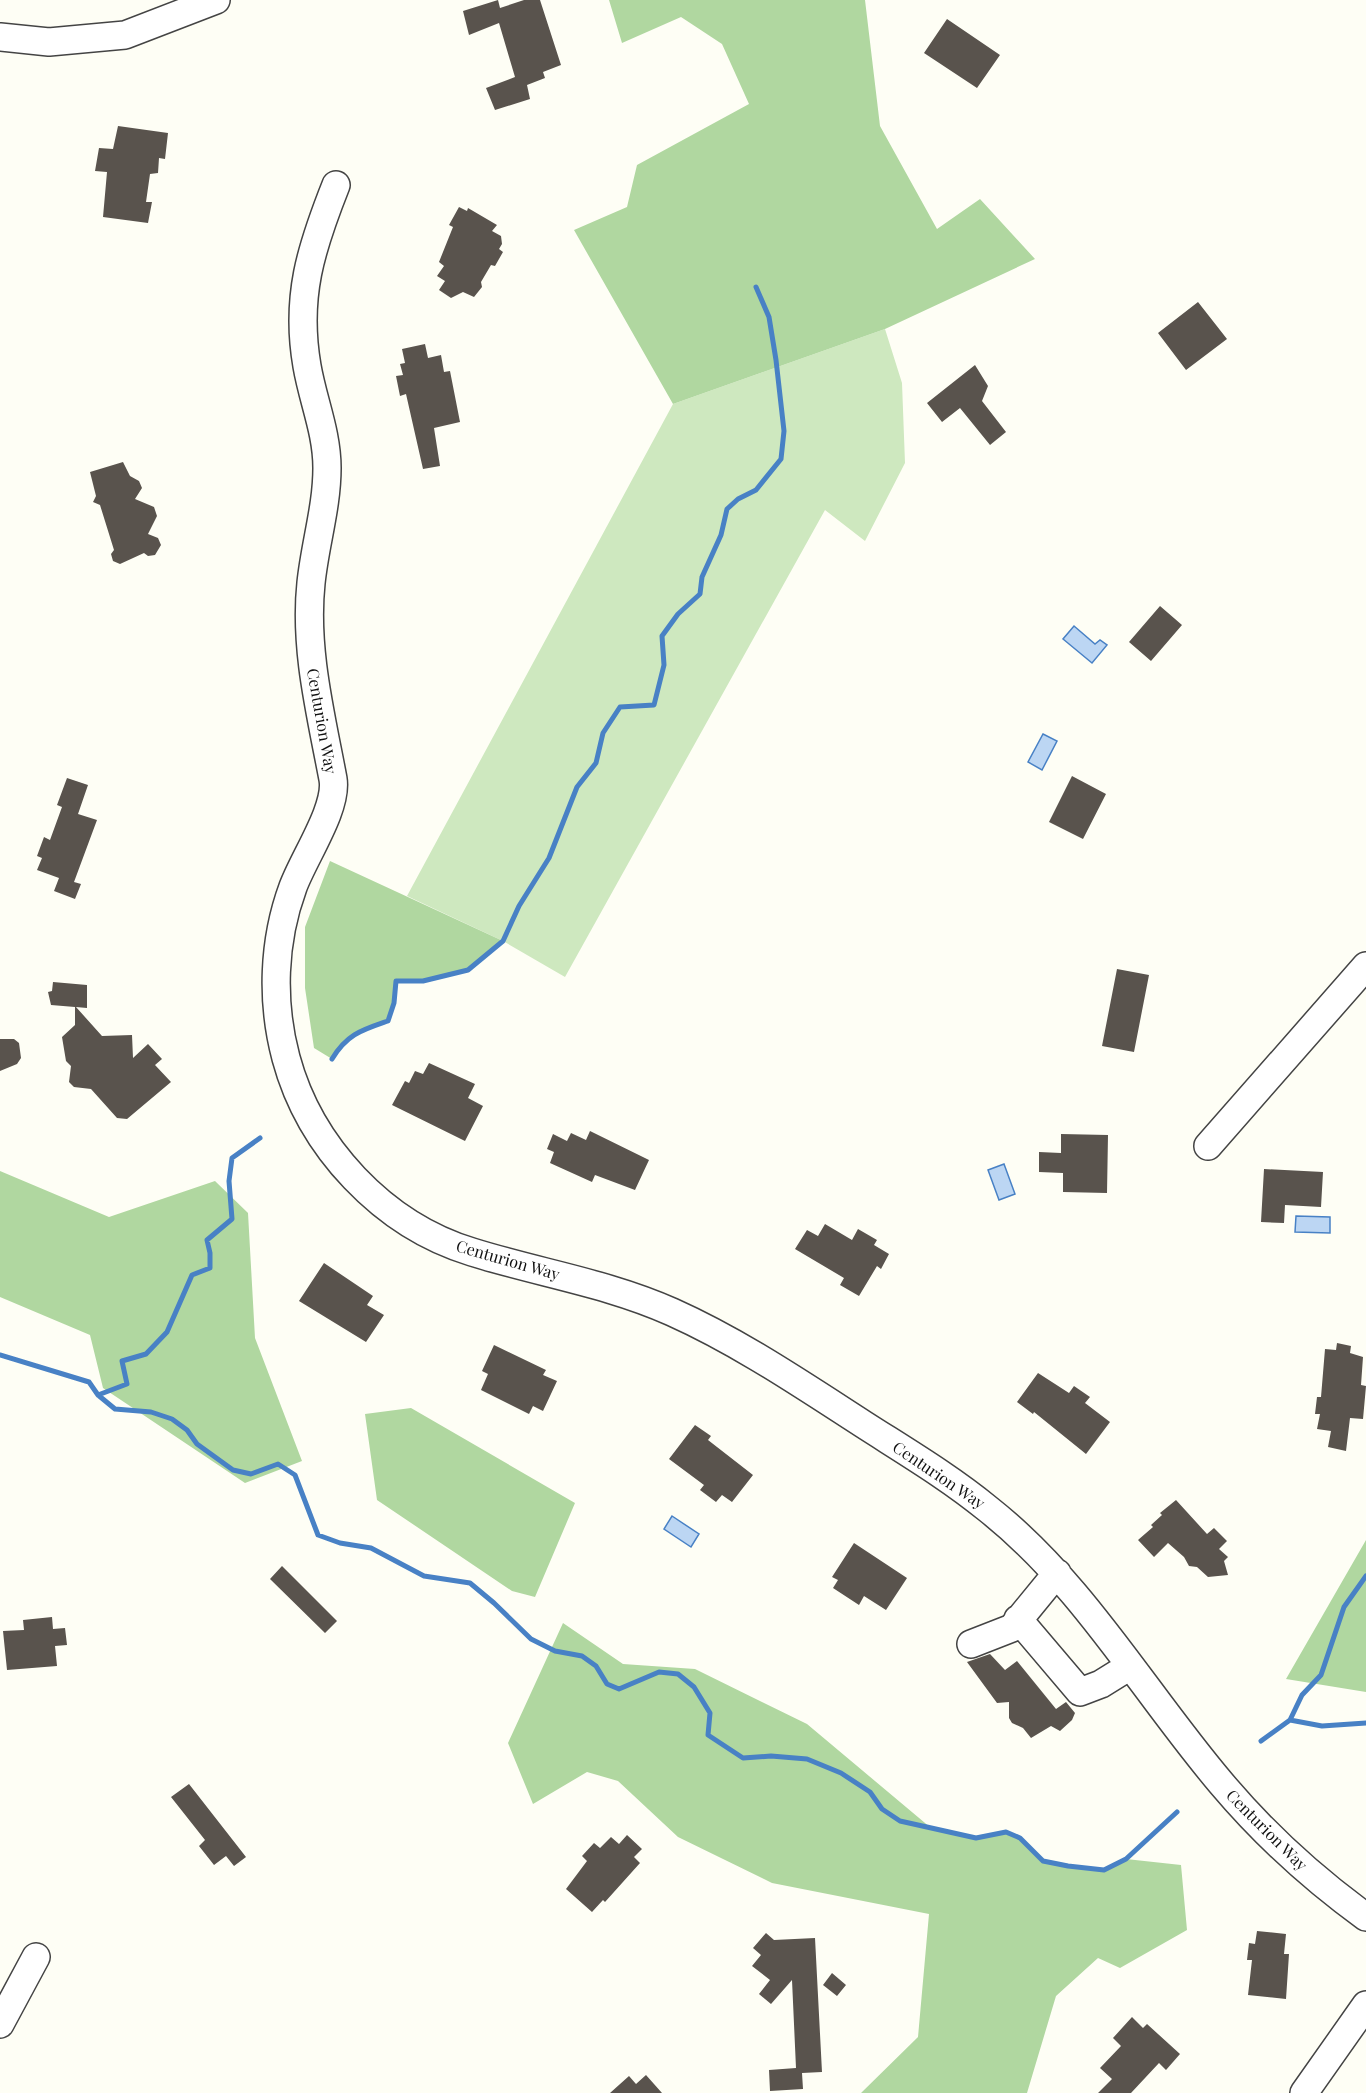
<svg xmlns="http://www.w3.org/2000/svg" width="1366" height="2093" font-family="'Playfair Display',serif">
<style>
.green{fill:#cee8bf}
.forest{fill:#b0d7a0}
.water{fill:#bcd6f3;stroke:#4881c5;stroke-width:1.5}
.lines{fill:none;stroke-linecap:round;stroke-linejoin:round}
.stream{stroke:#4881c5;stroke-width:5}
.building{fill:#59534d}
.minor-casing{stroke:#444;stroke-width:30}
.minor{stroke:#fff;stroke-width:27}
.labels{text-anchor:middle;stroke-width:6;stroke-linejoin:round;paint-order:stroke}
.street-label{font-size:16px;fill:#111;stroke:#fff}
</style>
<rect width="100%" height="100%" fill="#fefef5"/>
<path class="green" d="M885,329L902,383L905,463L865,541L825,510L565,977L503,941L407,896L673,404Z"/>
<path class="forest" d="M609,0H865L880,126L937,229L980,199L1035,259L885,329L673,404L574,230L627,207L637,165L749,104L722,44L681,17L622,43Z
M330,861L503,941L468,970L423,981H396L394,1003L388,1021C362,1030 347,1034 332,1059L314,1048L305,988V927Z
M0,1171L109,1217L215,1181L248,1213L255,1338L302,1461L245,1483L103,1388L90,1335L0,1297Z
M411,1408L575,1503L535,1597L512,1591L377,1500L365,1414Z
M1366,1540V1692L1286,1679Z
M563,1623L623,1664L695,1669L807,1724L931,1828L976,1838L1006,1832L1020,1838L1043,1861L1068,1866L1104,1870L1126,1859L1181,1865L1187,1930L1120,1968L1098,1958L1056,1996L1027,2093H861L918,2037L929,1914L772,1883L678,1837L618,1781L587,1772L533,1804L508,1743Z"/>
<path class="water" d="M1074,626L1095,644L1100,640L1107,645L1092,663L1063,639Z
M1043,734L1057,741L1042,770L1028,762Z
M1004,1164L1015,1194L999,1200L988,1170Z
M1296,1216L1330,1217V1233L1295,1232Z
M672,1516L699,1534L691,1547L664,1529Z"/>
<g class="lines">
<path class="stream" d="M332,1059C347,1034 362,1030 388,1021L394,1003L396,981H423L468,970L503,941L519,906L549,858L577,787L596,763L603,733L620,707L654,705L664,665L662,636L678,614L700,594L702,577L721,535L727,509L738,499L756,490L781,459L784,431L776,360L769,317L756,287
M0,1355L89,1382L98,1395L115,1409L151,1412L172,1419L187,1430L197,1444L233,1470L251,1474L278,1464L295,1475L318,1535L340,1543L371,1548L424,1576L470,1583L494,1603L531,1639L555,1651L582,1656L596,1666L607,1684L619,1689L659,1672L678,1674L694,1687L710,1713L708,1735L743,1758L771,1756L807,1759L841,1773L870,1792L882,1809L900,1821L976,1838L1006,1832L1020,1838L1043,1861L1068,1866L1104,1870L1126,1859L1177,1812
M98,1395L127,1384L122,1361L146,1354L167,1332L192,1275L210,1268V1253L207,1240L232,1219L229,1181L232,1158L260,1138
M1290,1720L1322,1726L1366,1723
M1261,1741L1290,1720L1302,1695L1321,1675L1344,1607L1366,1576"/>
</g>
<path class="building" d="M498,0L500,8L524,0H540L561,65L543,72L545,78L527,85L530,99L495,110L486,88L515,77L499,23L469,35L463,11Z
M947,19L1000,55L977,88L924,53Z
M118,126L168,133L165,159L159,158L158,173L150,174L146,202H152L148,223L103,217L107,172L95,171L99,148L113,149Z
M459,207L467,211L468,208L497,225L492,231L501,236L502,244L499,249L503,252L495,266L491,265L481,282L482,287L474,297L463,292L451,298L439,290L445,281L437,276L444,266L439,262L453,227L449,225Z
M1198,302L1227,339L1186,370L1158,333Z
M425,344L428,358L441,355L444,372L450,371L460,422L434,428L440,466L423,469L406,394L400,396L396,376L403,375L400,364L405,363L402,349Z
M975,365L988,386L982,401L1006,432L990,445L960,408L942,422L927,403Z
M123,462L130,476L139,481L142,488L135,499L154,507L157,516L148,534L158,538L161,545L155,555L148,556L144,553L120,564L113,561L111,554L114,550L100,505L93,502L96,496L90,472Z
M1160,606L1182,625L1151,661L1129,642Z
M1072,776L1106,794L1083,839L1049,822Z
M67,778L88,785L78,814L97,820L74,882L81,884L75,899L54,891L59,878L37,870L42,858L37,856L44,837L50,840L62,807L57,805Z
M1117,969L1149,975L1134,1052L1102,1046Z
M53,982L87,985V1008L76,1007L102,1036L132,1035L133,1058L148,1044L162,1059L155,1065L171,1082L127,1119L117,1118L91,1089L74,1087L69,1082L71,1066L66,1061L62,1037L75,1025V1007L51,1005L48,992L52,991Z
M0,1039H14L19,1043L21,1058L17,1064L0,1071Z
M429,1063L475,1084L468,1098L483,1106L465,1141L392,1105L405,1081L409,1083L415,1071L423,1074Z
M590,1131L649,1160L635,1190L595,1175L592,1182L550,1163L554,1152L547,1149L553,1134L567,1141L571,1133L586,1140Z
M1061,1134L1108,1135L1107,1193L1063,1192V1173L1039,1172V1152L1061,1153Z
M1264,1169L1323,1172L1321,1207L1285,1205L1284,1223L1261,1222Z
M825,1224L852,1240L858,1229L877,1240L874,1245L889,1254L881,1269L877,1266L859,1296L840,1285L844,1278L795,1249L807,1230L818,1236Z
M324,1263L373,1296L367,1305L384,1315L366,1342L299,1301Z
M1337,1343L1351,1346L1350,1353L1363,1357L1361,1385L1366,1386L1363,1419L1350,1418L1346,1451L1328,1447L1331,1431L1317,1429L1320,1414H1315L1317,1397H1321L1325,1349L1336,1350Z
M494,1345L546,1370L543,1375L557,1381L543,1411L533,1406L529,1414L481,1390L488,1374L482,1371Z
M1038,1373L1069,1393L1074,1386L1090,1397L1085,1403L1110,1422L1086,1454L1034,1412L1033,1414L1017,1402Z
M695,1425L711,1436L708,1440L753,1475L732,1502L722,1495L716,1502L700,1490L704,1485L669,1459Z
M1176,1500L1207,1534L1214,1528L1227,1541L1219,1549L1228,1557L1224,1561L1228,1575L1208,1577L1197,1567L1189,1566L1184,1557L1168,1543L1154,1557L1138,1540L1153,1527L1151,1525L1162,1515L1160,1513Z
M854,1543L907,1578L886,1610L864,1596L859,1605L833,1588L838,1580L832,1577Z
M282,1566L337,1621L325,1633L270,1579Z
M52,1617L53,1629L65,1628L67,1645L55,1646L57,1666L7,1670L3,1631L24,1630L23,1620Z
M990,1654L1005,1670L1017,1661L1056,1709L1066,1702L1075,1713L1072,1720L1060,1731L1051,1726L1031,1738L1023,1728L1012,1723L1009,1718V1702L997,1703L967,1662Z
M189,1784L246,1857L234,1866L226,1856L214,1865L199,1846L205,1840L171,1797Z
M627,1835L642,1849L634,1857L640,1863L605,1902L603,1900L592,1912L566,1889L587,1861L582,1856L594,1843L600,1848L611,1837L619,1844Z
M1257,1931L1286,1934L1284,1954H1289L1286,1999L1248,1995L1252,1960H1247L1249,1943L1255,1944Z
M766,1933L774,1940L815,1938L822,2072L802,2073L803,2089L770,2091L769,2070L796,2068L792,1980L771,2004L759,1994L770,1980L752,1966L761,1955L753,1948Z
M832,1973L846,1985L837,1996L823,1985Z
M1132,2017L1143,2028L1147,2024L1180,2054L1166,2070L1159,2063L1131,2093H1098L1112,2079L1100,2068L1121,2046L1113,2038Z
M646,2075L662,2093H610L629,2076L636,2084Z"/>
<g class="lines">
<defs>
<path id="minor" d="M0,37L49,42L125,35L216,0
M336,185C311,248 295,297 307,366C313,401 327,432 327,468C327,507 315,544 311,583C304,649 321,715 333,779C338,808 304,857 293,887C273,941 271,1002 286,1058C310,1147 383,1225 472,1252C539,1273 607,1283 672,1312C739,1342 801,1384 863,1424C905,1451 949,1477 988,1509C1083,1584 1143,1691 1221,1783C1264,1834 1312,1878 1366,1917
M1208,1146L1366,966
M1018,1619L1080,1692L1101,1684L1130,1666
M971,1644L1012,1628L1057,1573
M0,2024L36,1957
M1304,2093L1366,2005"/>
</defs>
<use href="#minor" class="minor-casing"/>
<use href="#minor" class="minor"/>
</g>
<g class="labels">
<g class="street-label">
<text transform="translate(322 721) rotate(80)" y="6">Centurion Way</text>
<text transform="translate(508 1260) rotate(16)" y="6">Centurion Way</text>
<text transform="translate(939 1475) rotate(34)" y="6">Centurion Way</text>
<text transform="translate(1267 1830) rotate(45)" y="6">Centurion Way</text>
</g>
</g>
</svg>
